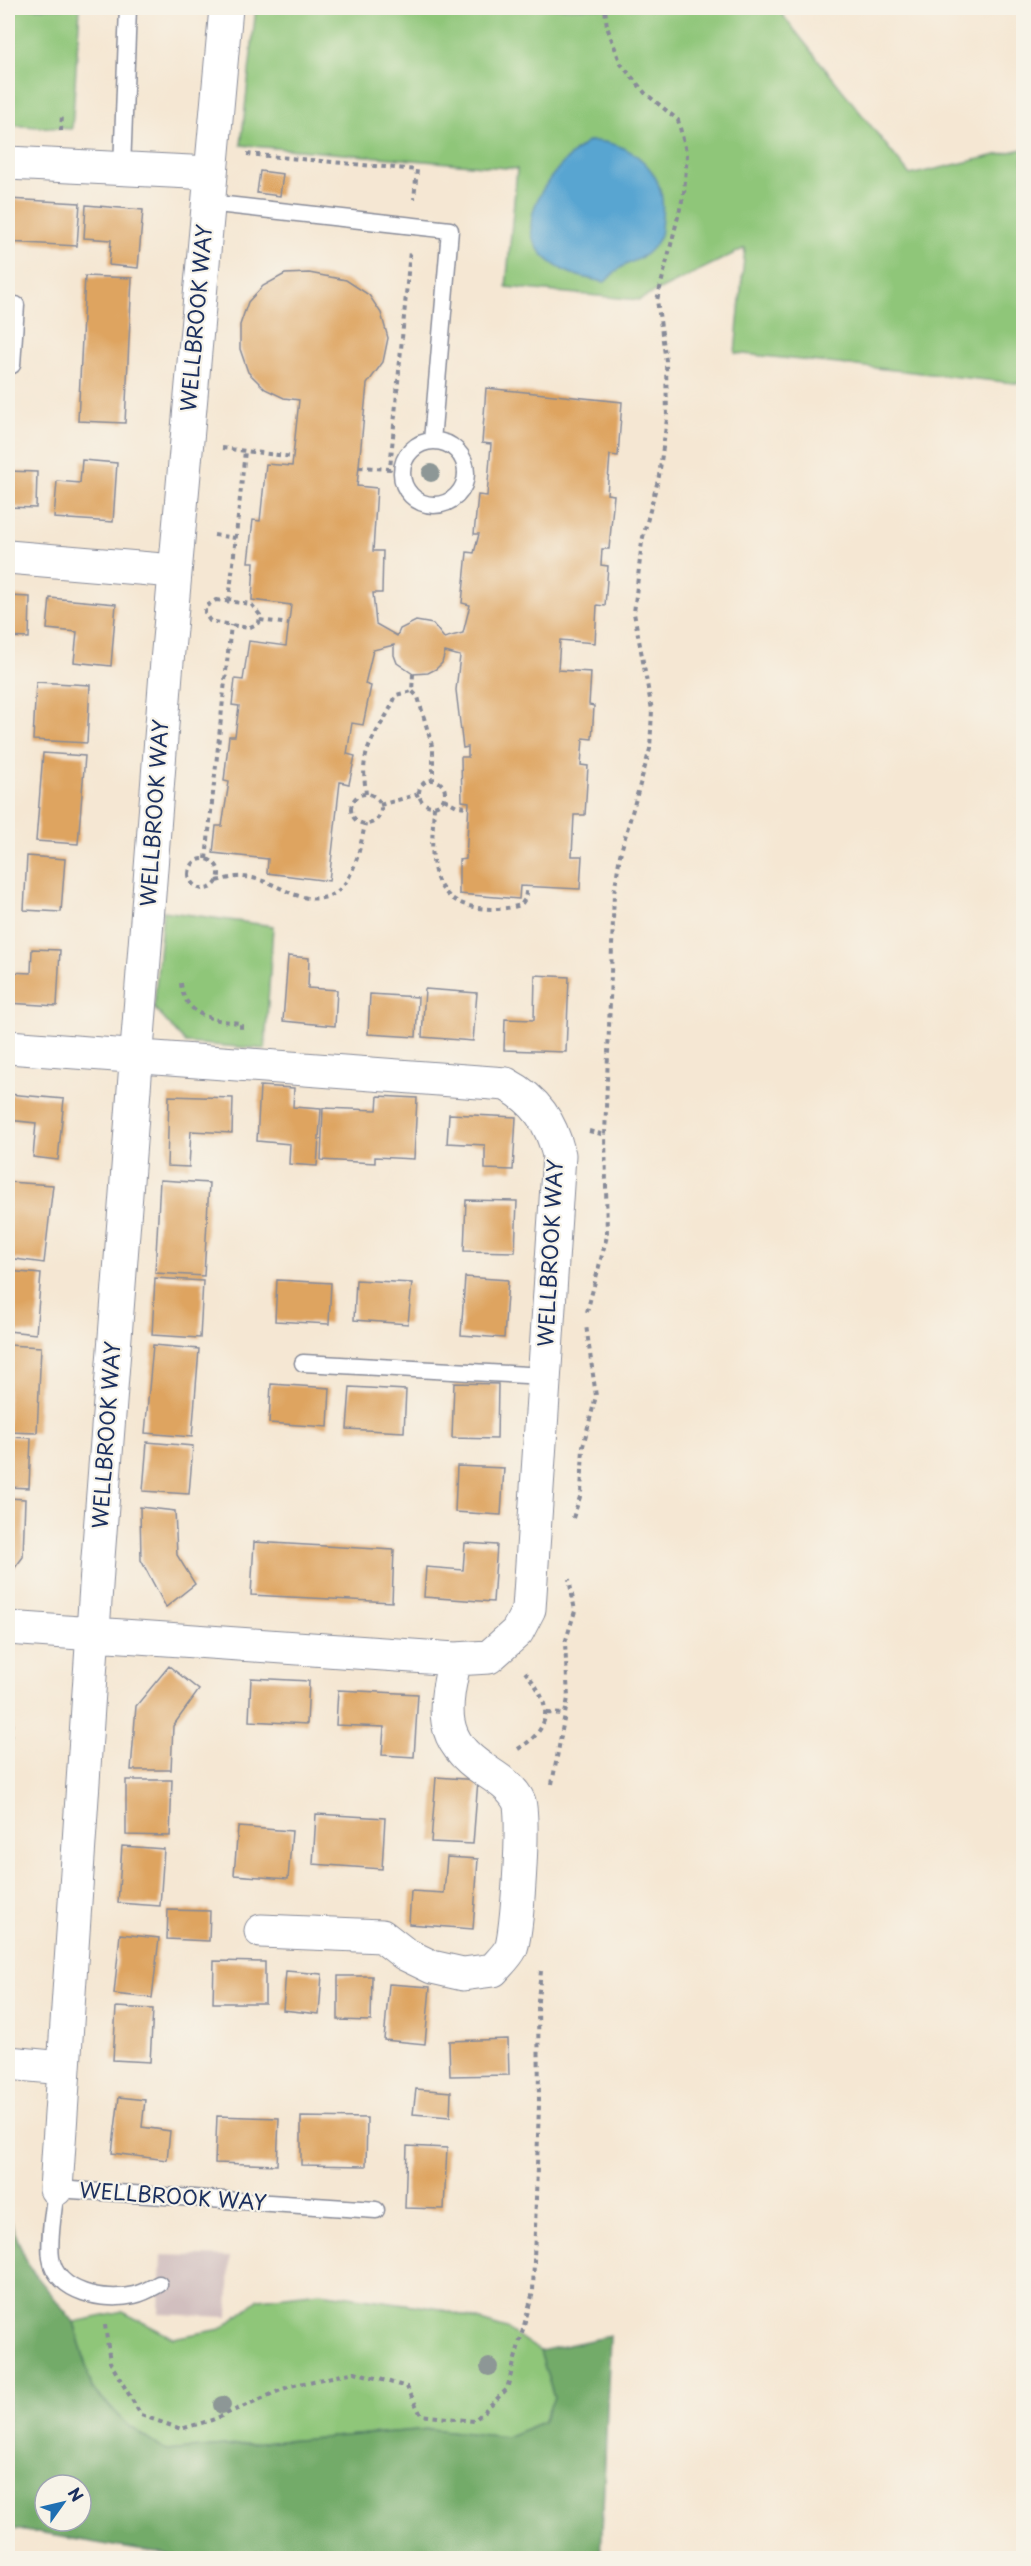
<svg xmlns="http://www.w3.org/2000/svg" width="1031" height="2566" font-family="'Playpen Sans',sans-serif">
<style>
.industrial{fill:#d1bfbf}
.green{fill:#8fc679;stroke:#557a6c;stroke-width:1.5}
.forest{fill:#73ab69;stroke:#476d64;stroke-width:1.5;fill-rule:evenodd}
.water{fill:#59a5d1;stroke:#3a6a98;stroke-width:1.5}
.building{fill:#dea460}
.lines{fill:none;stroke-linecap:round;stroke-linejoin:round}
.service-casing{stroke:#888b98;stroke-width:19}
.minor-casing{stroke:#888b98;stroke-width:35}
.path{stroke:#888b98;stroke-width:4;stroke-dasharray:4.5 4.5;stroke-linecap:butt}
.service{stroke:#fff;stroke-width:16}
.minor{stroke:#fff;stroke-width:33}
.tree{fill:#8d9796}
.labels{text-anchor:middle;stroke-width:4.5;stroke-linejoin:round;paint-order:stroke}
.street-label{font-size:21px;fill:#1b2f5e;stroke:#f7f3e8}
</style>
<rect width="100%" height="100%" fill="#f7f3e8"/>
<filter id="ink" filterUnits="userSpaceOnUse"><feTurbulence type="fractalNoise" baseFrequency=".0167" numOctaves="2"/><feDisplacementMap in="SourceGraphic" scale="12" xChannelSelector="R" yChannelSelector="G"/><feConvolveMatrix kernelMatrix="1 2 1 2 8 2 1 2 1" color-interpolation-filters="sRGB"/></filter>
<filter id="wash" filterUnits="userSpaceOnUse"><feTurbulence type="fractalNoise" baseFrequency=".008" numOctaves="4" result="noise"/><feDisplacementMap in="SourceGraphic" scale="24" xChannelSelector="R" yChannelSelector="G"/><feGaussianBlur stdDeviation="1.35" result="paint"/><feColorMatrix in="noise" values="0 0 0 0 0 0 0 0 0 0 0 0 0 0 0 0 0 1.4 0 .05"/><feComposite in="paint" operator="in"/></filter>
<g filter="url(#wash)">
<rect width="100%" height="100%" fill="#f5e7d3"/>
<path class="industrial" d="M161,2255L230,2257L228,2317L159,2314Z"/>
<path class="green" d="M8,8H80L72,129L8,125Z
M256,8H777L910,175L1023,149V384L735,353L745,248L639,300L506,287L517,169L241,145Z
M163,911L273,926L265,1049L186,1043L154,1008Z
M320,2292L441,2309L507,2329L540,2351L554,2398L543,2422L506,2437L430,2429L166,2451L128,2425L92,2388L74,2322L123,2312L173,2338L221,2329L259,2299Z"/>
<path class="forest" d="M8,2222L11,2223L29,2267L74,2322L92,2388L128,2425L166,2451L430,2429L506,2437L543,2422L554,2398L540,2351L610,2336L601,2558H186L8,2528ZM45,2485H81V2521H45Z"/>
<path class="water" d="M589,141C632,141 667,171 662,217C661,223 662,234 658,239C649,257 638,258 622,267C616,270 610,277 605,282C583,278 559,273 543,255C508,220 558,161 589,141Z"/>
<g id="blocks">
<path class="building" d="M260,171L283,174L280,196L257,193Z
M8,199L80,203L77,246L8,242Z
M86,205L143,210L138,268L109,265L111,240L84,238Z
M309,273L346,280L369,295L381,313L388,338L383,362L367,384L357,486L377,488L373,551H383L382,593H373L376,624L397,636L400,629L416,621L433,624L444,638L463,633L470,605L462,603L467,552L474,553L479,534H474L478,495L487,496L491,444L482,443L486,388L622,402L618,456L610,455L607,494L614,495L609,549H602L601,565L608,566L605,606L597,605L595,643L560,640L558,670L591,672L589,705L594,706L592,739L583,738L581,765L588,766L585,815H574L572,856H582L580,889L520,886L519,899L459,894V860L466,859L469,802L462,801L461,757H468V747L463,748L456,690L460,656L445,652L442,663L436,669L428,673L413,674L397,663L394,655V645L373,650L365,684L371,686L363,725L352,723L347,754L355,756L349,784L340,782L329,881L267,873L268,859L213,853L216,826H222L229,782L224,781L229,736H235L239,706L232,705L235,679L243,680L249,641L286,646L291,605L252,600L254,562H248L253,520L260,521L266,464L292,466L299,400L284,398L265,389L248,372L240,349V325L248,302L263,286L285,274Z
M85,276L132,278L125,423L78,421Z
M82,460L117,463L113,522L54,518L57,481L80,483Z
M8,471L37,472L36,508L8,507Z
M8,596L30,597L29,638L8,637Z
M50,598L116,604L111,666L74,662L77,632L47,629Z
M36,682L90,685L87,743L33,740Z
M43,753L85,756L78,844L36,841Z
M27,856L65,859L61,912L24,910Z
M32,949L60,950L57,1006L8,1003V972L31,973Z
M288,956L309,958L308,988L337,990L335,1026L283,1021Z
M535,975L569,977L566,1052L504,1050L505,1019L534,1020Z
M425,989L477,993L473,1041L422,1037Z
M370,994L418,997L416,1037L368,1034Z
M260,1086L294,1088L293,1107L321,1109L317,1166L289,1164L290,1144L257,1141Z
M8,1094L64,1099L58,1160L33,1157L36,1123L8,1120Z
M169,1096L233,1098L232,1133L191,1131L189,1167L167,1166Z
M378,1096L417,1098L414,1159L375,1157V1163L321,1160L323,1108L377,1110Z
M449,1114L516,1117L513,1170L485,1169V1145L447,1143Z
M160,1180L209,1183L204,1276L155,1273Z
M8,1182L53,1185L44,1263L8,1258Z
M466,1200L517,1201L515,1252L464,1251Z
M8,1271L41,1274L36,1334L8,1331Z
M465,1277L508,1280L504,1338L461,1335Z
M155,1278L203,1281L200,1338L152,1335Z
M277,1280L331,1283L329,1324L275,1321Z
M356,1280L412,1283L408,1324L354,1320Z
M8,1345L41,1347L37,1433L8,1432Z
M153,1345L199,1349L192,1437L145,1433Z
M454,1383L498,1384L497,1439L452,1438Z
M271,1384L330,1388L328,1427L269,1423Z
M350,1387L406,1390L404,1432L347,1429Z
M8,1437L31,1438L29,1488L8,1487Z
M147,1442L193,1446L189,1494L143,1491Z
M457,1466L504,1468L501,1515L455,1512Z
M8,1498L25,1499L23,1557L8,1577Z
M140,1507L175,1511L177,1555L195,1584L166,1607L141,1560Z
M254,1542L394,1550L392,1602L251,1595Z
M465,1543L497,1545L493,1602L424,1597L426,1567L463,1570Z
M169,1666L199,1690L173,1726L171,1770H131L136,1706Z
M251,1678L309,1681L307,1724L249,1721Z
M8,1686L15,1696L10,1754H8Z
M338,1690L418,1694L414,1757L382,1755L384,1727L336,1725Z
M436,1777L478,1780L473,1844L431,1842Z
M126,1780H172L170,1836L126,1835Z
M316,1814L385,1818L382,1869L313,1864Z
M238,1827L292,1831L288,1879L234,1875Z
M122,1846L164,1849L160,1906L118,1903Z
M447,1857L478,1859L473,1929L409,1924L411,1891L444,1893Z
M168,1910L210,1911L209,1941L167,1939Z
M120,1934L159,1938L152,1998L114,1994Z
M214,1961L265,1962V2003H213Z
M286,1971L322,1974L319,2014L283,2010Z
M338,1976H372L371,2021L338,2020Z
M389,1984L430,1987L425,2044L384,2040Z
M116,2007L153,2009L150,2062L113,2060Z
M508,2039L509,2075L450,2076L449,2041Z
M416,2089L451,2092L450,2117L413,2114Z
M119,2097L145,2100L142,2127L170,2131L167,2160L112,2153Z
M217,2116L279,2118L277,2165L215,2163Z
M301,2117L367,2118L366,2166L301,2165Z
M407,2146L447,2148L444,2209L405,2208Z"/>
</g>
</g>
<g filter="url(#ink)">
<use href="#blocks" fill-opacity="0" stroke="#888b98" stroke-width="1.5"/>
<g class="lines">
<defs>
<path id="service" d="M122,169L128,8
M208,203L450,230L432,441
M8,305H16L12,365
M402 473a32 32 0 1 1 64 0a32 32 0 1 1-64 0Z
M303,1363L545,1376
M159,2284C152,2288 143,2293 134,2295C105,2302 56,2293 51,2258C48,2239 54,2208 56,2189L376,2210"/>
<path id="minor" d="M8,163L211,173
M8,557L174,571
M8,1047L506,1084C536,1100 551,1122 559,1155L529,1609L517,1632L489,1657L455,1659L8,1628
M261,1931L382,1936L405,1954L432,1967L463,1974L493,1970C499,1963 507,1956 511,1948C517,1937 525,1814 519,1802C513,1788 498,1779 486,1771C437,1740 444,1708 455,1659
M8,2063L64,2068
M56,2189L97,1571L166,673L226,8"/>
</defs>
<use href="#service" class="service-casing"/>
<use href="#minor" class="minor-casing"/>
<path class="path" d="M61,131L62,114
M247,154L417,170L414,199
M222,448L293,457
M359,467L390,469L410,251
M214,535L236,538
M216,600L251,604L260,615L259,623L248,628L210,621L205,614V607Z
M229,601L245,451
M260,620L289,624
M413,674L412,691L418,697L433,749V780
M419 793a13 13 0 1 1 26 0a13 13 0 1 1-26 0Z
M366,794C365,784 363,771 365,760C369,737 388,718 396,695L412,691
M351 809a15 15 0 1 1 30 0a15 15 0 1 1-30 0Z
M444,799L457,806L468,807
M380,805L419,794
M434,806C433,829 429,860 438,881C451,911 494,913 521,905L525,899L527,886
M206,859L231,625
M189 874a15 15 0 1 1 30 0a15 15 0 1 1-30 0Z
M217,881C225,879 236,876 244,877C262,878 277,887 293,894C347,914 357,864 365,824
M181,983C184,1016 214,1021 241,1023V1029
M589,1131L605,1135
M587,1312L607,1236L605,1135L614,893L620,855L650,749L652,710L634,613L642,541L659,476L667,419L666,361L657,300L684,193L687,155L678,120L645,93L621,64L607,27L605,8
M573,1518L581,1494L583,1446L596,1396L586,1325
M547,1713L565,1714
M518,1749C556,1726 550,1701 525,1672
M552,1784L568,1698L565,1643L575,1611L569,1579
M105,2325L110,2362L141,2415L181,2429L212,2420L290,2386L355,2372L407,2387L421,2415L474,2421L507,2389L533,2292L539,2104L538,2000L541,1971"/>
<use href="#service" class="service"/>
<use href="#minor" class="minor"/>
</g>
<g class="tree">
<circle cx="431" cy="473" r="9"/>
<circle cx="489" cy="2367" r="9"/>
<circle cx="222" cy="2405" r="9"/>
</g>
</g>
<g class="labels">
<g class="street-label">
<text transform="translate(197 318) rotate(-85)" y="7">WELLBROOK WAY</text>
<text transform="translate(155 813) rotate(-86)" y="7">WELLBROOK WAY</text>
<text transform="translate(551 1253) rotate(-87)" y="7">WELLBROOK WAY</text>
<text transform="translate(107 1435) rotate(-86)" y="7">WELLBROOK WAY</text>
<text transform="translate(173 2197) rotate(4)" y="7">WELLBROOK WAY</text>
</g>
</g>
<rect width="1031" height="2566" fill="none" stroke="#f7f3e8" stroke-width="30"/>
<g transform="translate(63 2503) rotate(56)"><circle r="28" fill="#f7f3e8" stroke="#9fa5b1" stroke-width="1.5"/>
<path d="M0-4.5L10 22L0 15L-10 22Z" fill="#1f6fb2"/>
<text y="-9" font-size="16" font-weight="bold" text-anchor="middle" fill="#1b2f5e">N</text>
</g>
</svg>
